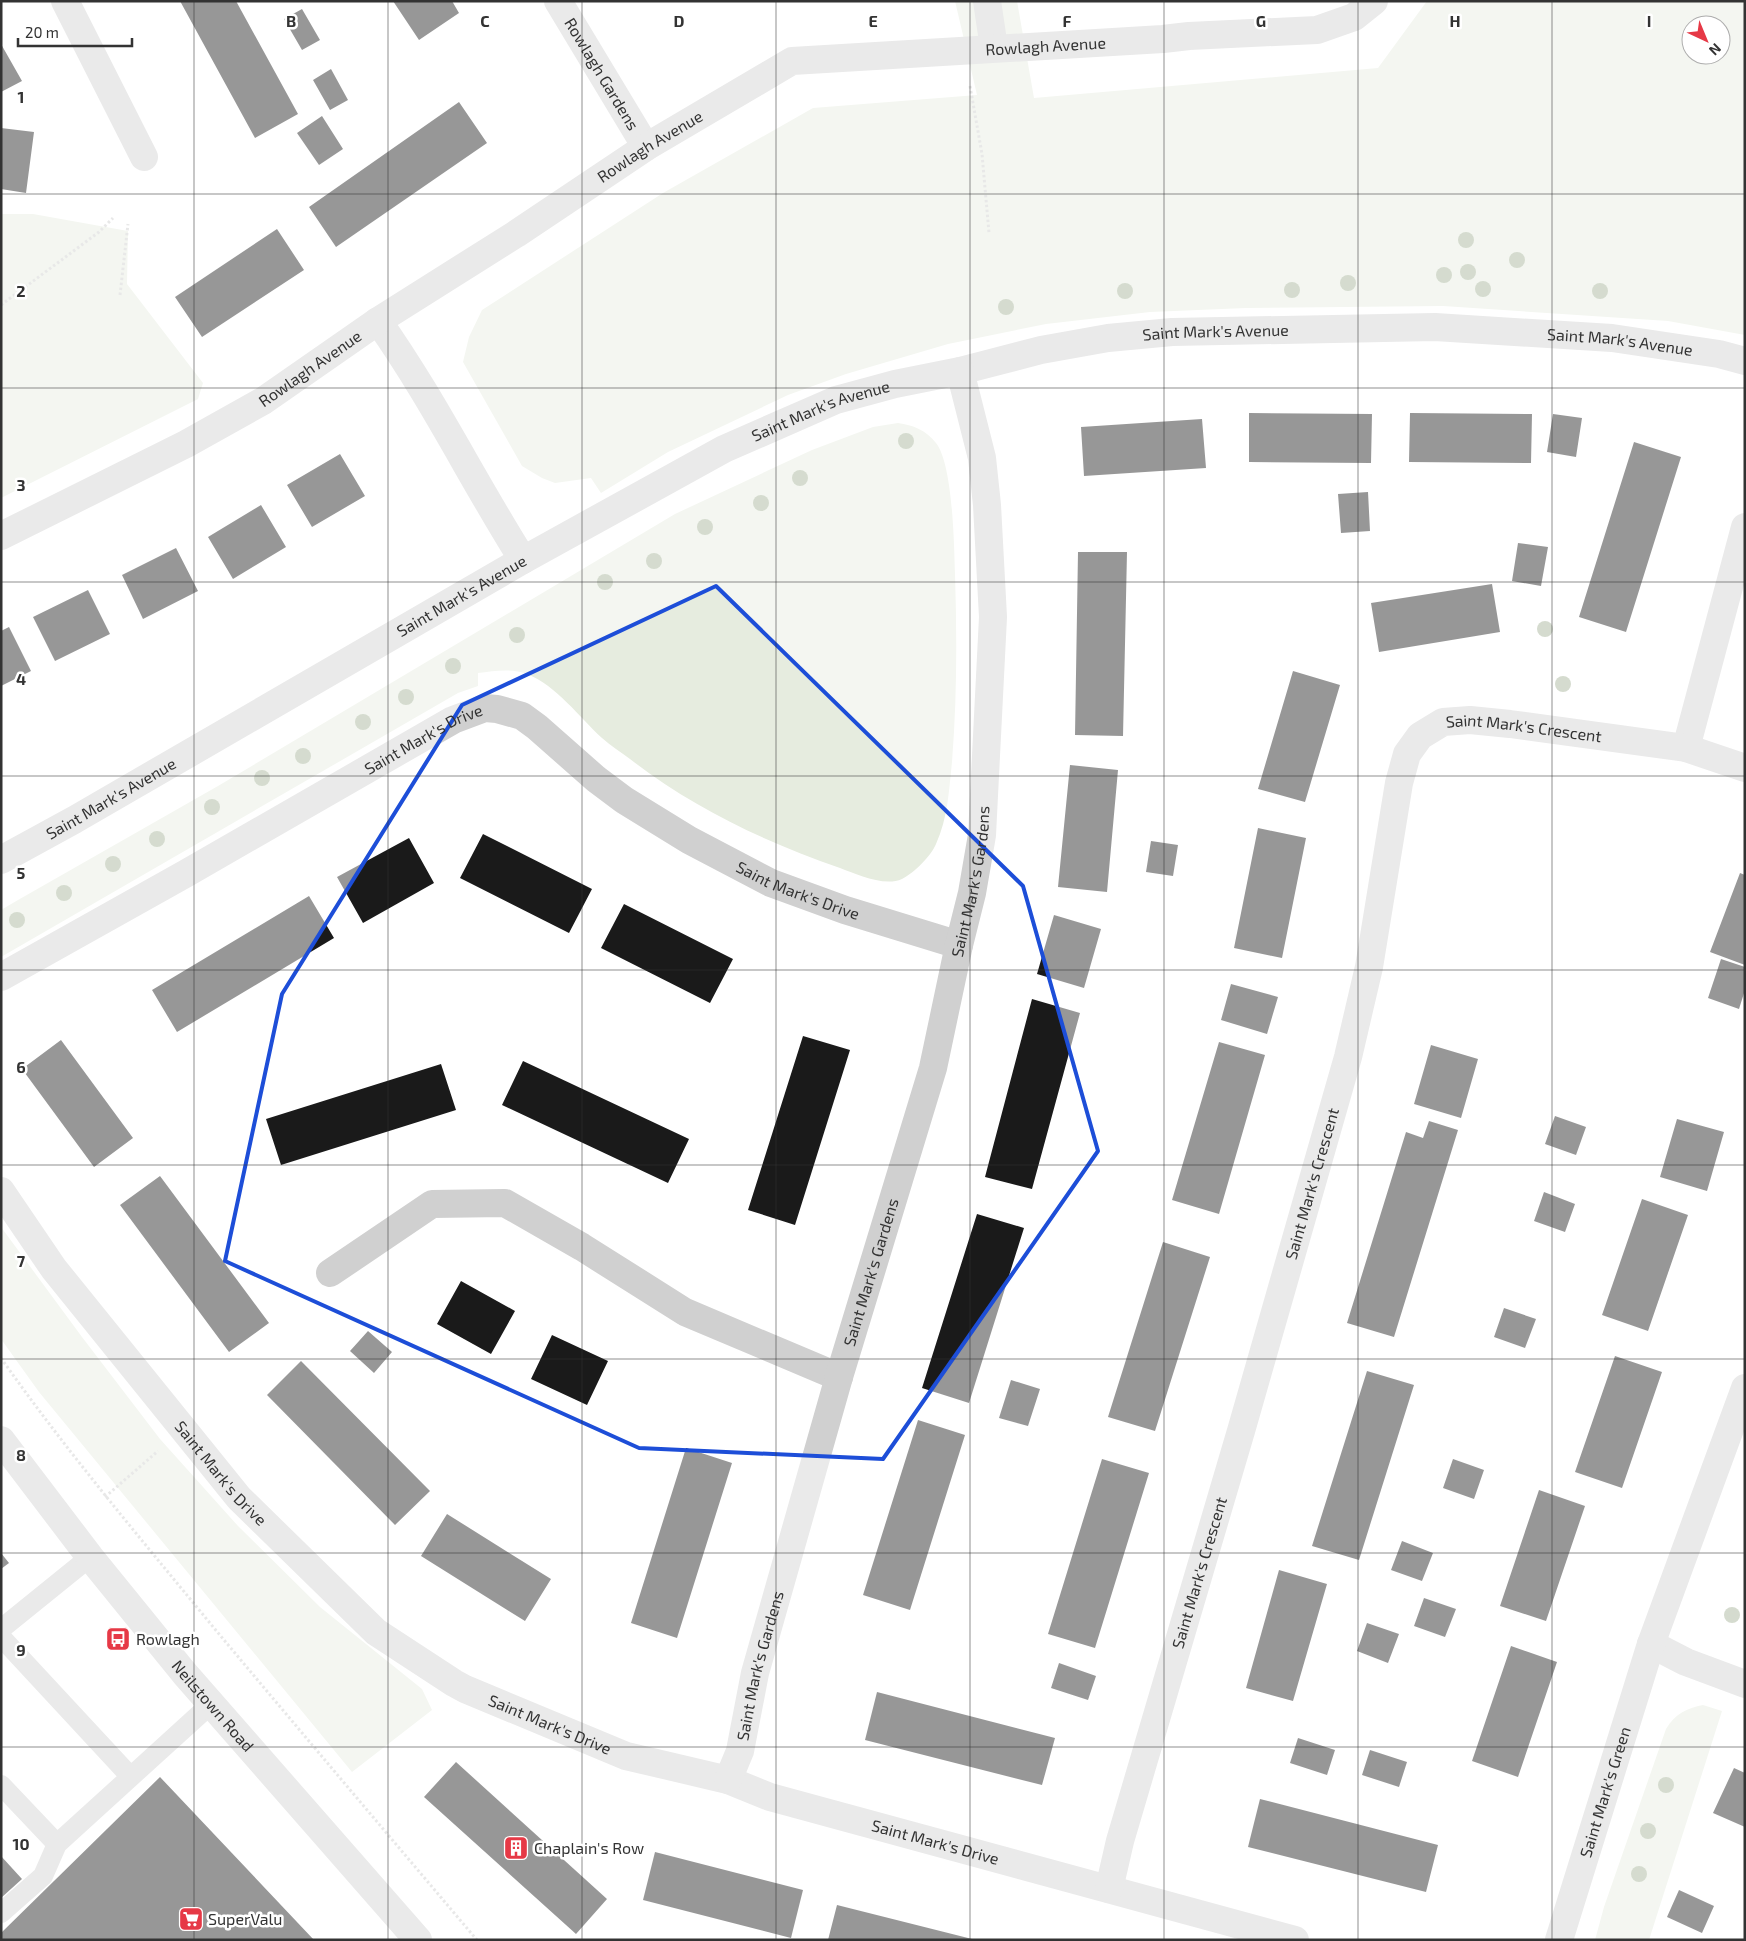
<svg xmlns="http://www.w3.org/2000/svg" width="1746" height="1941" font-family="'Exo 2',sans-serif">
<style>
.green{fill:#e6ecdf;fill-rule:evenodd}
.building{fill:#1a1a1a}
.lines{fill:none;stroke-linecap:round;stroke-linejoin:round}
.path{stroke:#cdcdcd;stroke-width:3;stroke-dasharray:2.5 2.5;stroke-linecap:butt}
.service{stroke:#d0d0d0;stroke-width:20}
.minor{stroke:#d0d0d0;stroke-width:28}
.tertiary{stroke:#d0d0d0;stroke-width:28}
.tree{fill:#a2b095}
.marked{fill:none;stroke:#1d4ed8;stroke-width:4;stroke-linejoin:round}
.grid{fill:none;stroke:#333;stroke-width:1;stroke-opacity:0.55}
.labels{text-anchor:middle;stroke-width:5;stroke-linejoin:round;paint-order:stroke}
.street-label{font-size:16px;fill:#333;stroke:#fff}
.poi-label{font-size:16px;fill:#333;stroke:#fff;text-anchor:start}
.grid-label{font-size:16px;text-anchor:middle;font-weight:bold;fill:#333;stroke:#fff;stroke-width:5;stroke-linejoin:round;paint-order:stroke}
</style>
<rect width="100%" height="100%" fill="#fff"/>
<path class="green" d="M955,1H1017L1034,98L1378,68L1427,1H1745V335L1668,321L1443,306L1246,308L1150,312L1046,324L948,344L846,374L788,395L668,452L601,493L591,478L555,483L542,478L522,466L463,362L469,337L482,310L663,193L813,108L977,95ZM1691,25H1721V55H1691Z
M1,214H33L128,231L127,284L203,383L198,399L1,498Z
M898,423C913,425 926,430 936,443C953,465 954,544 955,574C957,636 957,699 952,762C949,789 948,818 936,844C931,856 914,873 902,879C884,887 856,874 840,868C765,842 693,808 630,759C621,752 611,746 602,738C579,717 557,686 527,674C512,668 494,671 478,673V686L458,693L1,957V910L18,900L218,786L675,514L812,450L873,427Z
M1,1227L82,1337L160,1439L238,1526L320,1607L422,1689L432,1710L352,1772L39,1392L1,1339Z
M1703,1705L1722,1711L1649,1940H1595L1604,1907L1666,1729C1675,1714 1687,1708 1703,1705Z"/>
<path class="building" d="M180,1H236L298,114L255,138Z
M393,1H452L459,13L419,40Z
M302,9L320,40L302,50L284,19Z
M1,44L22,81L1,92Z
M331,69L348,100L330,110L313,80Z
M459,102L487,143L336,247L309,207Z
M322,116L343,149L319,165L297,133Z
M1,128L34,132L26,193L1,189Z
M277,229L304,270L202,337L175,297Z
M1249,413L1372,414L1371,463L1249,462Z
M1410,413L1532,414L1531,463L1409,462Z
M1553,414L1582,418L1576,457L1547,452Z
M1202,419L1206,468L1084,476L1081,427Z
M1634,442L1681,457L1626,632L1579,617Z
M340,454L365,496L312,527L287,485Z
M1368,492L1370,531L1341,533L1338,494Z
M261,505L286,547L233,579L208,537Z
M1518,543L1548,547L1541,586L1512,581Z
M176,548L198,591L143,619L122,575Z
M1078,552H1127L1123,736L1075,735Z
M1492,584L1500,632L1379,652L1371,603Z
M88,590L110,634L55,661L33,617Z
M9,627L31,671L1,686V631Z
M1293,671L1340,685L1305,802L1258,789Z
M1070,765L1118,770L1107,892L1058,887Z
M1258,828L1306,838L1282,958L1234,948Z
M483,834L592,889L569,933L460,878Z
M409,838L434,883L363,923L337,877Z
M1151,841L1178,845L1173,876L1146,872Z
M1740,873L1745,875V965L1710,952Z
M309,896L334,938L177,1032L152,990Z
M624,904L733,959L710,1003L601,948Z
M1054,915L1101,929L1084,988L1037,974Z
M1721,959L1745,967V990L1739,1009L1708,998Z
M1231,984L1278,997L1267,1034L1221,1020Z
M1032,999L1080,1013L1032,1189L985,1177Z
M803,1036L850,1050L795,1225L748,1210Z
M61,1040L133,1138L94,1167L22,1069Z
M1219,1042L1265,1055L1219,1214L1172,1200Z
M1431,1045L1478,1059L1461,1118L1414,1104Z
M523,1061L689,1139L668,1183L502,1105Z
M441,1064L456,1110L281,1165L266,1119Z
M1555,1116L1586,1127L1576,1155L1545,1144Z
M1677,1119L1724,1132L1707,1191L1660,1177Z
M1429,1121L1458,1130L1394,1337L1347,1323L1406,1132L1423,1138Z
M160,1176L269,1323L229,1352L120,1205Z
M1544,1192L1575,1204L1565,1232L1534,1221Z
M1642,1199L1688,1215L1648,1331L1602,1315Z
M977,1214L1024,1228L969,1403L922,1388Z
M1163,1242L1210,1257L1155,1431L1108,1417Z
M461,1281L515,1311L491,1354L437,1324Z
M1504,1308L1536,1319L1525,1348L1494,1337Z
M368,1331L392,1352L374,1373L350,1351Z
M552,1335L608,1361L587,1405L531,1379Z
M1615,1356L1662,1372L1622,1488L1575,1472Z
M301,1361L430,1491L395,1525L267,1395Z
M1367,1371L1414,1385L1359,1560L1312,1546Z
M1011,1380L1040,1389L1028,1426L999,1418Z
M918,1420L965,1435L910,1610L863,1595Z
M686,1448L732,1463L677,1638L631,1623Z
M1102,1459L1149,1473L1095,1648L1048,1634Z
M1453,1459L1484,1470L1474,1499L1443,1488Z
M1539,1490L1585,1506L1546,1621L1500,1606Z
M447,1514L551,1579L525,1621L421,1556Z
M1402,1541L1433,1553L1422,1581L1391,1570Z
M1,1553L9,1563L1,1569Z
M1279,1570L1327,1584L1293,1701L1246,1688Z
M1424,1598L1456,1609L1445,1637L1414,1626Z
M1367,1623L1399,1634L1388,1663L1357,1651Z
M1511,1646L1557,1662L1518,1777L1472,1761Z
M1059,1663L1096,1676L1088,1700L1051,1688Z
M877,1692L1055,1738L1042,1785L865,1740Z
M1298,1738L1335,1750L1327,1775L1290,1763Z
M1370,1750L1407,1762L1399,1787L1362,1775Z
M456,1762L607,1899L576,1934L424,1797Z
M1734,1768L1745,1773V1827L1713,1813Z
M160,1777L314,1940H1V1933Z
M1260,1799L1438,1845L1426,1892L1248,1847Z
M655,1852L803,1890L791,1938L643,1900Z
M1,1856L22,1879L1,1898Z
M1679,1890L1714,1906L1702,1933L1667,1917Z
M837,1905L972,1939V1940H828Z"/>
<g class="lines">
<path class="path" d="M970,86L982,154L989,233
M120,295L128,224
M1,305L99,232L113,218
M1,1358C67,1452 141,1539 214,1628C301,1732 389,1836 477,1940
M105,1497L158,1451"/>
<path class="service" d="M1,1629L90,1557
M1,1637L130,1776
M1,1785L57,1844L212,1703
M1,1913L43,1876L57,1844"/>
<g class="minor">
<path d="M65,1L144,157"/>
<path id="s1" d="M558,1L646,147"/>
<path d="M987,1L994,48"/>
<path d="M378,321C432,397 473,481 523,560"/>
<path id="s2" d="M1,536L186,444L263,401L378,321L516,234L646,147L792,61L1163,39L1189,36L1317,30L1354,17L1374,1"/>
<path d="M1686,748L1745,527"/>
<path id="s3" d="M1,860L74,820L523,560L724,449L836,400L895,384L960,371L1041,350L1108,338L1172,332L1435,327L1612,338L1719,354L1745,361"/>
<path id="s4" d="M1,977L185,874L453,720L485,708L497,709L522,716L537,727L596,779L624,800L689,840L771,883L845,910L959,945"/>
<path id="s5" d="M1,1191L54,1269L239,1498L376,1632L454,1683L465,1689L626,1756L728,1780L770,1797L1295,1940"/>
<path d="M330,1273L432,1204L505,1203L582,1247L685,1312L839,1377"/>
<path d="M1651,1644L1686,1662L1745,1684"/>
<path id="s6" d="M728,1780L740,1751L755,1673L839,1377L933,1068L959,945L972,893L982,835L993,617L987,505L982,458L960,371"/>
<path id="s7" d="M1109,1889L1120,1841L1241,1431L1348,1057L1369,967L1399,783L1407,754L1420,736L1443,722L1470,720L1510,724L1686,748L1745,768"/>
<path id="s8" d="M1559,1940L1651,1644L1745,1388"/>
</g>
<path class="tertiary" id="s9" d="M1,1440L90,1557L185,1674L418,1940"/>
</g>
<g class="tree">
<circle cx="1466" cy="240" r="8"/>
<circle cx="1517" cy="260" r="8"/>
<circle cx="1468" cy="272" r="8"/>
<circle cx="1444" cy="275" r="8"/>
<circle cx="1348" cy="283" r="8"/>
<circle cx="1483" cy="289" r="8"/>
<circle cx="1292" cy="290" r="8"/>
<circle cx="1125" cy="291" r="8"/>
<circle cx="1600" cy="291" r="8"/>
<circle cx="1006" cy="307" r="8"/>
<circle cx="906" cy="441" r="8"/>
<circle cx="800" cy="478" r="8"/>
<circle cx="761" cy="503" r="8"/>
<circle cx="705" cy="527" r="8"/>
<circle cx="654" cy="561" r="8"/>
<circle cx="605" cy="582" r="8"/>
<circle cx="1545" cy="629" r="8"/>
<circle cx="517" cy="635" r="8"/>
<circle cx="453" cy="666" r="8"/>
<circle cx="1563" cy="684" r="8"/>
<circle cx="406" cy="697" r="8"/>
<circle cx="363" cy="722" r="8"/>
<circle cx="303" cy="756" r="8"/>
<circle cx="262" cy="778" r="8"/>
<circle cx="212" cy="807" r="8"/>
<circle cx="157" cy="839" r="8"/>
<circle cx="113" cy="864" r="8"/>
<circle cx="64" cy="893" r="8"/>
<circle cx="17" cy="920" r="8"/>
<circle cx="1732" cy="1615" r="8"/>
<circle cx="1666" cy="1785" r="8"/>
<circle cx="1648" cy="1831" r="8"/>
<circle cx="1639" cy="1874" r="8"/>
</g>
<path d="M0 0H1746V1941H0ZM716,586L1023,886L1098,1151L883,1459L639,1448L225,1261L282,994L462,705Z" fill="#fff" fill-opacity=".55" fill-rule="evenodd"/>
<path class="marked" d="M716,586L1023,886L1098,1151L883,1459L639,1448L225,1261L282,994L462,705Z"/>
<path class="grid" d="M194,1V1940M388,1V1940M582,1V1940M776,1V1940M970,1V1940M1164,1V1940M1358,1V1940M1552,1V1940M1,194H1745M1,388H1745M1,582H1745M1,776H1745M1,970H1745M1,1165H1745M1,1359H1745M1,1553H1745M1,1747H1745"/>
<defs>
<symbol id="bus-square" viewBox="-11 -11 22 22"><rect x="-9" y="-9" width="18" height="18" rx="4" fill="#e63946" stroke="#fff"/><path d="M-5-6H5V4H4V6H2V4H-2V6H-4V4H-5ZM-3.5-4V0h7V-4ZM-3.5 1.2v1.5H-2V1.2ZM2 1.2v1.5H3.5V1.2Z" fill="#fff"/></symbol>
<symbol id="building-square" viewBox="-11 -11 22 22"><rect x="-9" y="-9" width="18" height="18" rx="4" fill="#e63946" stroke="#fff"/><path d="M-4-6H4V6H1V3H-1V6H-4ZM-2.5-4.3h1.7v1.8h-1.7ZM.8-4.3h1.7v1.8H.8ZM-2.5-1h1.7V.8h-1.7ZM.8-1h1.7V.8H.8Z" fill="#fff"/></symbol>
<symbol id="supermarket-square" viewBox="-11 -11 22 22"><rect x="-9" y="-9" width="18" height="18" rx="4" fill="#e63946" stroke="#fff"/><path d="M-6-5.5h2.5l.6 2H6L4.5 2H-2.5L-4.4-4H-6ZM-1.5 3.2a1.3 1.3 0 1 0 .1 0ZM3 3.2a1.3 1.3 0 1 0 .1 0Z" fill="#fff"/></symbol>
</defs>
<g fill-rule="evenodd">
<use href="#bus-square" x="104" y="1625" width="28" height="28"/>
<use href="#building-square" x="502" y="1834" width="28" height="28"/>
<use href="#supermarket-square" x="177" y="1905" width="28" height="28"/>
</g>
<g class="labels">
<g class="street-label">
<text dy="6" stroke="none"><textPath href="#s2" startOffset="1178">Rowlagh Avenue</textPath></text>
<text dy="6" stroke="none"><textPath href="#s1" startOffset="85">Rowlagh Gardens</textPath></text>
<text dy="6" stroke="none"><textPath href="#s2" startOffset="758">Rowlagh Avenue</textPath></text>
<text dy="6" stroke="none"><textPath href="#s3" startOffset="1341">Saint Mark's Avenue</textPath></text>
<text dy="6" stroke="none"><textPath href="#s3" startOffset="1746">Saint Mark's Avenue</textPath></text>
<text dy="6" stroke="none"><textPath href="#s2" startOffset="352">Rowlagh Avenue</textPath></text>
<text dy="6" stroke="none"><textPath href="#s3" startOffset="936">Saint Mark's Avenue</textPath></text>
<text dy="6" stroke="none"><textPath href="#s3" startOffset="531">Saint Mark's Avenue</textPath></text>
<text dy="6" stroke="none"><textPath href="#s7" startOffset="1305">Saint Mark's Crescent</textPath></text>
<text dy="6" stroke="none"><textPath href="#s4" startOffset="485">Saint Mark's Drive</textPath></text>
<text dy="6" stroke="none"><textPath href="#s3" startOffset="126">Saint Mark's Avenue</textPath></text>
<text dy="6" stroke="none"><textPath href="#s6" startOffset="932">Saint Mark's Gardens</textPath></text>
<text dy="6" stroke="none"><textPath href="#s4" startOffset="921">Saint Mark's Drive</textPath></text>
<text dy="6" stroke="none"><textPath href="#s7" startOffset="734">Saint Mark's Crescent</textPath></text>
<text dy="6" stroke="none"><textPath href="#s6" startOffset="528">Saint Mark's Gardens</textPath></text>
<text dy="6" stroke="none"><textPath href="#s5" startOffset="358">Saint Mark's Drive</textPath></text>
<text dy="6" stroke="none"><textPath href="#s7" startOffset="329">Saint Mark's Crescent</textPath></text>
<text dy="6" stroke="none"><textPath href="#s6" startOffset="119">Saint Mark's Gardens</textPath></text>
<text dy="6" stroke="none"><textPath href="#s9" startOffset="340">Neilstown Road</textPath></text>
<text dy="6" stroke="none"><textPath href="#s5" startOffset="778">Saint Mark's Drive</textPath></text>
<text dy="6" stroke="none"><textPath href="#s8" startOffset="155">Saint Mark's Green</textPath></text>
<text dy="6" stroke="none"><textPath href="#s5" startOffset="1182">Saint Mark's Drive</textPath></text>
</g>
<g class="poi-label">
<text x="136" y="1645">Rowlagh</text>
<text x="534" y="1854">Chaplain's Row</text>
<text x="208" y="1925">SuperValu</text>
</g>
</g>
<g class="grid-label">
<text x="291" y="27">B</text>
<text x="485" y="27">C</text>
<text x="679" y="27">D</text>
<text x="873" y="27">E</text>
<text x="1067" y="27">F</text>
<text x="1261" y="27">G</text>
<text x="1455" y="27">H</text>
<text x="1649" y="27">I</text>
<text x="21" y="103">1</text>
<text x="21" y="297">2</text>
<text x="21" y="491">3</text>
<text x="21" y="685">4</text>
<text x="21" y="879">5</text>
<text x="21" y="1073">6</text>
<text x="21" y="1267">7</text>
<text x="21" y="1461">8</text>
<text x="21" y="1656">9</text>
<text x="21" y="1850">10</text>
</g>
<rect width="1746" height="1941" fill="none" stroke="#333333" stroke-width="5"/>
<g transform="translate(1706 40) rotate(136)"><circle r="24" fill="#ffffff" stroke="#adadad"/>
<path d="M0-4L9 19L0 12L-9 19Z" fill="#e63946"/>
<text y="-8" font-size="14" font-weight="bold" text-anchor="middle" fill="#333333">N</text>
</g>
<path d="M18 38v8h114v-8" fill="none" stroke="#333333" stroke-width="2.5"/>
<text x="25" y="38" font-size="15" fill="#333333" stroke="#ffffff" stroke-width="4" paint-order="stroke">20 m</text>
</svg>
